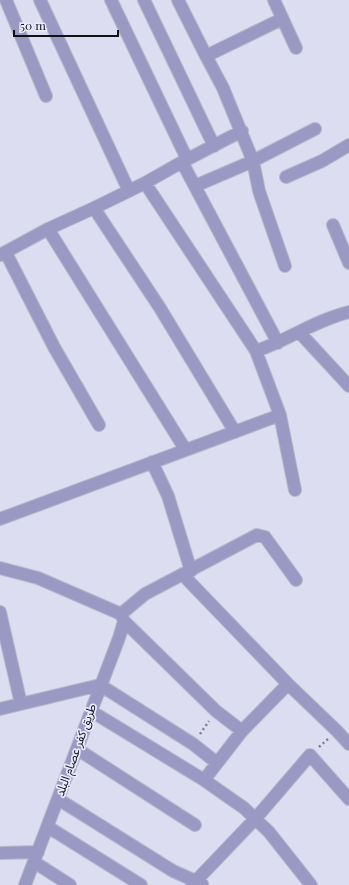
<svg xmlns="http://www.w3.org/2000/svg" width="349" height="885" font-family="'Playfair Display','Noto Sans Arabic',serif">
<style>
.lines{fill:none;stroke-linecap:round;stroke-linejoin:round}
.minor-casing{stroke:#b8b8ca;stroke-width:14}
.path{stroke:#7d7d8b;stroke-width:2.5;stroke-dasharray:2 3;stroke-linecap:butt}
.minor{stroke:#9a99c4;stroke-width:12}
.labels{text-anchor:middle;stroke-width:3.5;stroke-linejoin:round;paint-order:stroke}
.street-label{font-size:12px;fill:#111117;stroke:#eaeafe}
</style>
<rect width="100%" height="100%" fill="#ddddf1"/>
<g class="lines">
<defs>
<path id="minor" d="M6,0L46,96
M40,0L129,191
M111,0L187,159
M144,0L214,146
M178,0L206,56L282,19
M274,0L296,48
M206,56L223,88L253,161L259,191L285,266
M182,162L278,343
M286,177L322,161L349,145
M145,183L256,351L280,415L295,490
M195,186L253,161L315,129
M94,208L145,183L182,162L242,131
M333,225L349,263
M48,229L185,449
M6,253L54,347L99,425
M0,255L48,229L94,208L160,308L235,432
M300,333L349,386
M256,351C288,340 316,320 349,312
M152,462L168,496L191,571
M0,519L280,415
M0,568L38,578L121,614
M183,575L288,684L337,731L349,744
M0,612L21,704
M121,614L145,594L257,535L265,537L296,580
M124,621L216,711L242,731
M0,709L100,685L193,744L217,763
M91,711L204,780L244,808L269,832L311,885
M77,749L195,825
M204,780L242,731L288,684
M58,799L173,871L202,884
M48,827L141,885
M0,853L38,852
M34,862L70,885
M25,885L119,638L124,621L121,614
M192,885L256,818L310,755L349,799"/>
</defs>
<use href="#minor" class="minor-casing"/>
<path class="path" d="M200,734L209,721
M319,747L328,739"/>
<use href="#minor" class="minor"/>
</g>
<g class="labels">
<g class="street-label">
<text transform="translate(76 750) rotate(-70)" y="4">طريق كفر عصام البلد</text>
</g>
</g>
<path d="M14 30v6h104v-6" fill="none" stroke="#111117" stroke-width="2"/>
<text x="20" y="30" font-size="12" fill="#111117" stroke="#eaeafe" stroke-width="3" paint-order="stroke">50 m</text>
</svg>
